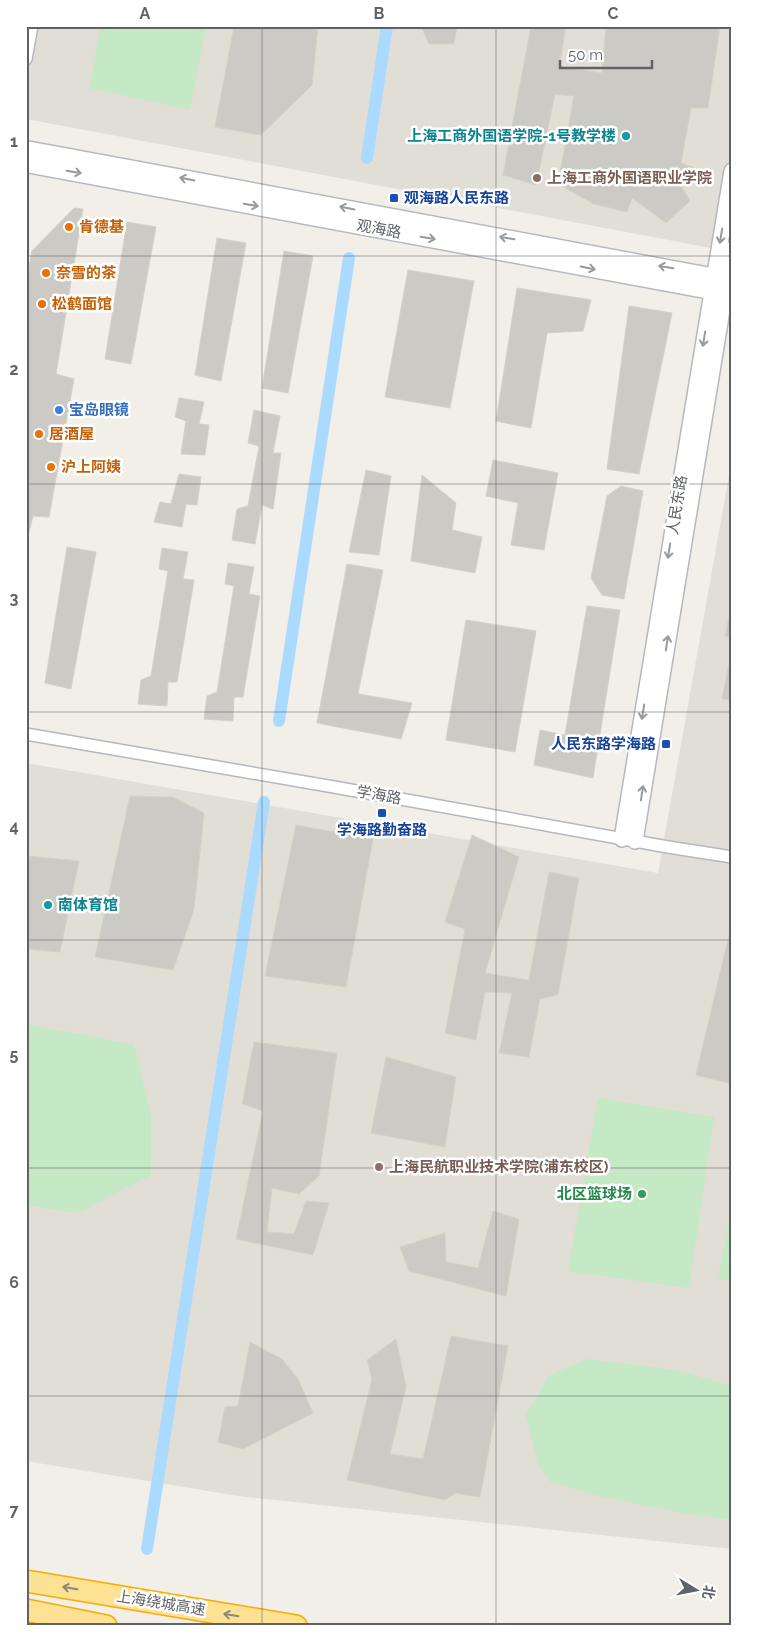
<svg xmlns="http://www.w3.org/2000/svg" width="758" height="1652" font-family="Raleway,'Noto Sans SC',sans-serif">
<style>
.education{fill:#e1ded6}
.green{fill:#c5e8c5}
.lines{fill:none;stroke-linecap:round;stroke-linejoin:round}
.canal{stroke:#aadaff;stroke-width:12}
.building{fill:#cccac5;stroke:#d6d1c6}
.minor-casing{stroke:#b5b8bc;stroke-width:14}
.tertiary-casing{stroke:#b5b8bc;stroke-width:18}
.secondary-casing{stroke:#b6babf;stroke-width:19}
.motorway-casing{stroke:#f9ab00;stroke-width:24}
.minor{stroke:#fff;stroke-width:11}
.tertiary{stroke:#fff;stroke-width:15}
.secondary{stroke:#fff;stroke-width:16}
.motorway{stroke:#fde293;stroke-width:21}
.oneway{stroke:#979a9d}
.oneway2{stroke:#8e8975}
.grid{fill:none;stroke:#5f6368;stroke-width:1;stroke-opacity:0.55}
.culture-dot{fill:#0f9aa8;stroke:#fff;stroke-width:2}
.education-dot{fill:#8d6e63;stroke:#fff;stroke-width:2}
.transit-dot{fill:#1a4fb4;stroke:#fff;stroke-width:2}
.food-dot{fill:#e8710a;stroke:#fff;stroke-width:2}
.shop-dot{fill:#3f7fe0;stroke:#fff;stroke-width:2}
.leisure-dot{fill:#2e9e5b;stroke:#fff;stroke-width:2}
.labels{text-anchor:middle;stroke-width:5;stroke-linejoin:round;paint-order:stroke}
.culture-label{font-size:15px;font-weight:bold;fill:#0d838f;stroke:#fff;text-anchor:end}
.education-label{font-size:15px;font-weight:bold;fill:#785e54;stroke:#fff;text-anchor:start}
.transit-label{font-size:15px;font-weight:bold;fill:#164399;stroke:#fff;text-anchor:start}
.food-label{font-size:15px;font-weight:bold;fill:#c56008;stroke:#fff;text-anchor:start}
.street-label{font-size:15px;fill:#5f6368;stroke:#fff}
.shop-label{font-size:15px;font-weight:bold;fill:#366cbe;stroke:#fff;text-anchor:start}
.leisure-label{font-size:15px;font-weight:bold;fill:#27864d;stroke:#fff;text-anchor:end}
.neatline{fill:none;stroke:#5f6368;stroke-width:2}
.grid-label{font-size:16px;text-anchor:middle;font-weight:bold;fill:#5f6368}
</style>
<rect width="100%" height="100%" fill="#f1efe8"/>
<path class="education" d="M26,26H732V252L26,119Z
M732,459V1549L238,1496L26,1461V763L658,873Z"/>
<path class="green" d="M100,26H206L190,110L90,88Z
M26,1024L134,1045L151,1115V1175L77,1213L26,1205Z
M598,1098L714,1117L689,1288L568,1271Z
M732,1208V1281L718,1279Z
M586,1359L676,1370L732,1386V1520L672,1511L604,1497L552,1483L539,1467L526,1415L549,1376Z"/>
<g class="lines">
<path class="canal" d="M367,158L387,26
M279,721L349,258
M147,1549L264,802"/>
</g>
<path class="building" d="M318,26L312,85L261,135L215,127L234,27Z
M421,26H457L454,44H429Z
M531,26H566L559,66L602,73L606,26H720L708,108H691L681,163L697,169L696,181H678L690,201L666,223L632,198L627,212L594,204L558,184L574,96L555,94L536,185L503,175Z
M74,208L83,209L56,374L74,379L49,517L33,516L26,544V285L32,251Z
M127,222L156,227L131,364L105,359Z
M217,238L246,243L221,381L195,375Z
M284,251L313,256L288,393L262,388Z
M408,270L474,281L450,408L385,397Z
M517,288L591,300L583,331L547,333L531,428L496,421Z
M629,306L672,313L639,474L607,469Z
M179,398L204,402L199,424L209,425L205,455L181,454L186,421L175,417Z
M254,410L280,416L273,453H281L273,509L262,505L255,544L232,540L237,509L248,506L259,446L248,443Z
M493,460L558,473L544,550L511,545L518,503L486,496Z
M366,470L391,476L379,555L349,552Z
M179,474L201,477L197,505L186,504L182,527L154,522L160,502L171,504Z
M422,475L456,503L452,530L482,537L475,573L411,561Z
M621,486L643,491L624,599L602,595L591,578L607,496Z
M67,547L96,552L71,689L45,683Z
M162,548L188,552L183,579L194,580L177,682H168L167,706L138,704L141,680L151,676L168,571L159,569Z
M228,563L254,567L249,594L260,596L243,697H234L233,721L204,719L207,696L217,692L234,586L225,584Z
M347,564L383,570L358,694L412,703L401,739L317,723Z
M732,604V637L725,636Z
M587,606L620,610L593,778L534,765L540,730L565,735Z
M466,620L536,631L515,752L446,740Z
M732,650V700L722,699Z
M130,796L172,797L204,813L194,909L173,970L95,957Z
M296,825L373,839L346,987L265,976Z
M472,835L519,857L485,973L529,980L549,872L579,878L558,995L540,999L529,1057L499,1053L512,993L485,992L476,1040L445,1033L465,929L445,922Z
M27,856L79,861L60,952L26,949Z
M732,922V1084L696,1075Z
M254,1042L337,1053L319,1176L299,1194L272,1188L267,1232L294,1234L306,1201L329,1203L313,1255L236,1239L263,1111L242,1104Z
M386,1057L456,1077L445,1147L371,1133Z
M493,1211L519,1219L506,1296L409,1271L400,1247L445,1233L446,1262L478,1268Z
M451,1336L508,1346L480,1497L455,1493L445,1500L347,1480L372,1379L367,1360L396,1339L406,1387L390,1454L423,1459Z
M250,1342L282,1359L298,1379L313,1413L243,1449L218,1442L225,1407L238,1406Z"/>
<g class="lines">
<defs>
<path id="minor" d="M26,59L32,26
M26,734L334,787L668,847L732,857"/>
<path id="tertiary" d="M622,839L732,171
M635,841L732,249"/>
<path id="secondary" d="M26,149L732,280
M26,164L732,295"/>
<path id="motorway" d="M26,1581L296,1626
M26,1610L106,1626"/>
</defs>
<use href="#minor" class="minor-casing"/>
<use href="#tertiary" class="tertiary-casing"/>
<use href="#secondary" class="secondary-casing"/>
<use href="#motorway" class="motorway-casing"/>
<use href="#minor" class="minor"/>
<use href="#tertiary" class="tertiary"/>
<use href="#secondary" class="secondary"/>
<use href="#motorway" class="motorway"/>
</g>
<defs><path id="oneway-shaft" d="M-6 0H5M1.5-3L5.5 0L1.5 3" fill="none" stroke-width="1.6" stroke-linecap="round" stroke-linejoin="round" transform="scale(1.25)"/></defs>
<g class="oneway">
<use href="#oneway-shaft" transform="translate(74 172) rotate(10)"/>
<use href="#oneway-shaft" transform="translate(187 179) rotate(-169)"/>
<use href="#oneway-shaft" transform="translate(251 205) rotate(10)"/>
<use href="#oneway-shaft" transform="translate(347 208) rotate(-169)"/>
<use href="#oneway-shaft" transform="translate(721 236) rotate(99)"/>
<use href="#oneway-shaft" transform="translate(428 238) rotate(10)"/>
<use href="#oneway-shaft" transform="translate(507 238) rotate(-170)"/>
<use href="#oneway-shaft" transform="translate(666 267) rotate(-170)"/>
<use href="#oneway-shaft" transform="translate(588 268) rotate(11)"/>
<use href="#oneway-shaft" transform="translate(704 339) rotate(99)"/>
<use href="#oneway-shaft" transform="translate(669 551) rotate(99)"/>
<use href="#oneway-shaft" transform="translate(667 643) rotate(-81)"/>
<use href="#oneway-shaft" transform="translate(643 712) rotate(99)"/>
<use href="#oneway-shaft" transform="translate(642 793) rotate(-81)"/>
</g>
<g class="oneway2">
<use href="#oneway-shaft" transform="translate(70 1588) rotate(-171)"/>
<use href="#oneway-shaft" transform="translate(231 1615) rotate(-171)"/>
</g>
<path class="grid" d="M262,26V1626M496,26V1626M26,256H732M26,484H732M26,712H732M26,940H732M26,1168H732M26,1396H732"/>
<g class="culture-dot">
<circle cx="626" cy="136" r="5"/>
<circle cx="48" cy="905" r="5"/>
</g>
<g class="education-dot">
<circle cx="537" cy="178" r="5"/>
<circle cx="379" cy="1167" r="5"/>
</g>
<g class="transit-dot">
<rect x="389" y="193" width="10" height="10" rx="2.5"/>
<rect x="661" y="739" width="10" height="10" rx="2.5"/>
<rect x="377" y="808" width="10" height="10" rx="2.5"/>
</g>
<g class="food-dot">
<circle cx="69" cy="227" r="5"/>
<circle cx="46" cy="273" r="5"/>
<circle cx="42" cy="304" r="5"/>
<circle cx="39" cy="434" r="5"/>
<circle cx="51" cy="467" r="5"/>
</g>
<circle class="shop-dot" cx="59" cy="410" r="5"/>
<circle class="leisure-dot" cx="642" cy="1194" r="5"/>
<g class="labels">
<g class="culture-label">
<text x="616" y="141">上海工商外国语学院-1号教学楼</text>
<text x="58" y="910" text-anchor="start">南体育馆</text>
</g>
<g class="education-label">
<text x="547" y="183">上海工商外国语职业学院</text>
<text x="389" y="1172">上海民航职业技术学院(浦东校区)</text>
</g>
<g class="transit-label">
<text x="404" y="203">观海路人民东路</text>
<text x="656" y="749" text-anchor="end">人民东路学海路</text>
<text x="382" y="835" text-anchor="middle">学海路勤奋路</text>
</g>
<g class="food-label">
<text x="79" y="232">肯德基</text>
<text x="56" y="278">奈雪的茶</text>
<text x="52" y="309">松鹤面馆</text>
<text x="49" y="439">居酒屋</text>
<text x="61" y="472">沪上阿姨</text>
</g>
<g class="street-label">
<text transform="translate(379 229) rotate(10)" y="5">观海路</text>
<text transform="translate(677 505) rotate(-81)" y="5">人民东路</text>
<text transform="translate(379 795) rotate(10)" y="5">学海路</text>
<text transform="translate(161 1603) rotate(9)" y="5">上海绕城高速</text>
</g>
<g class="shop-label">
<text x="69" y="415">宝岛眼镜</text>
</g>
<g class="leisure-label">
<text x="632" y="1199">北区篮球场</text>
</g>
</g>
<rect width="758" height="1652" fill="none" stroke="#ffffff" stroke-width="55"/>
<g transform="translate(696 1590) rotate(100)" stroke="#ffffff" stroke-width="4" paint-order="stroke">
<path d="M0-4L9 19L0 12L-9 19Z" fill="#5f6368"/>
<text y="-8" font-size="14" font-weight="bold" text-anchor="middle" fill="#5f6368">北</text>
</g>
<path d="M560 60v8h92v-8" fill="none" stroke="#5f6368" stroke-width="2.5"/>
<text x="568" y="60" font-size="15" fill="#5f6368" stroke="#ffffff" stroke-width="4" paint-order="stroke">50 m</text>
<rect x="28" y="28" width="702" height="1596" class="neatline"/>
<g class="grid-label">
<text x="145" y="19">A</text>
<text x="379" y="19">B</text>
<text x="613" y="19">C</text>
<text x="14" y="147">1</text>
<text x="14" y="375">2</text>
<text x="14" y="604">3</text>
<text x="14" y="832">4</text>
<text x="14" y="1060">5</text>
<text x="14" y="1288">6</text>
<text x="14" y="1516">7</text>
</g>
</svg>
